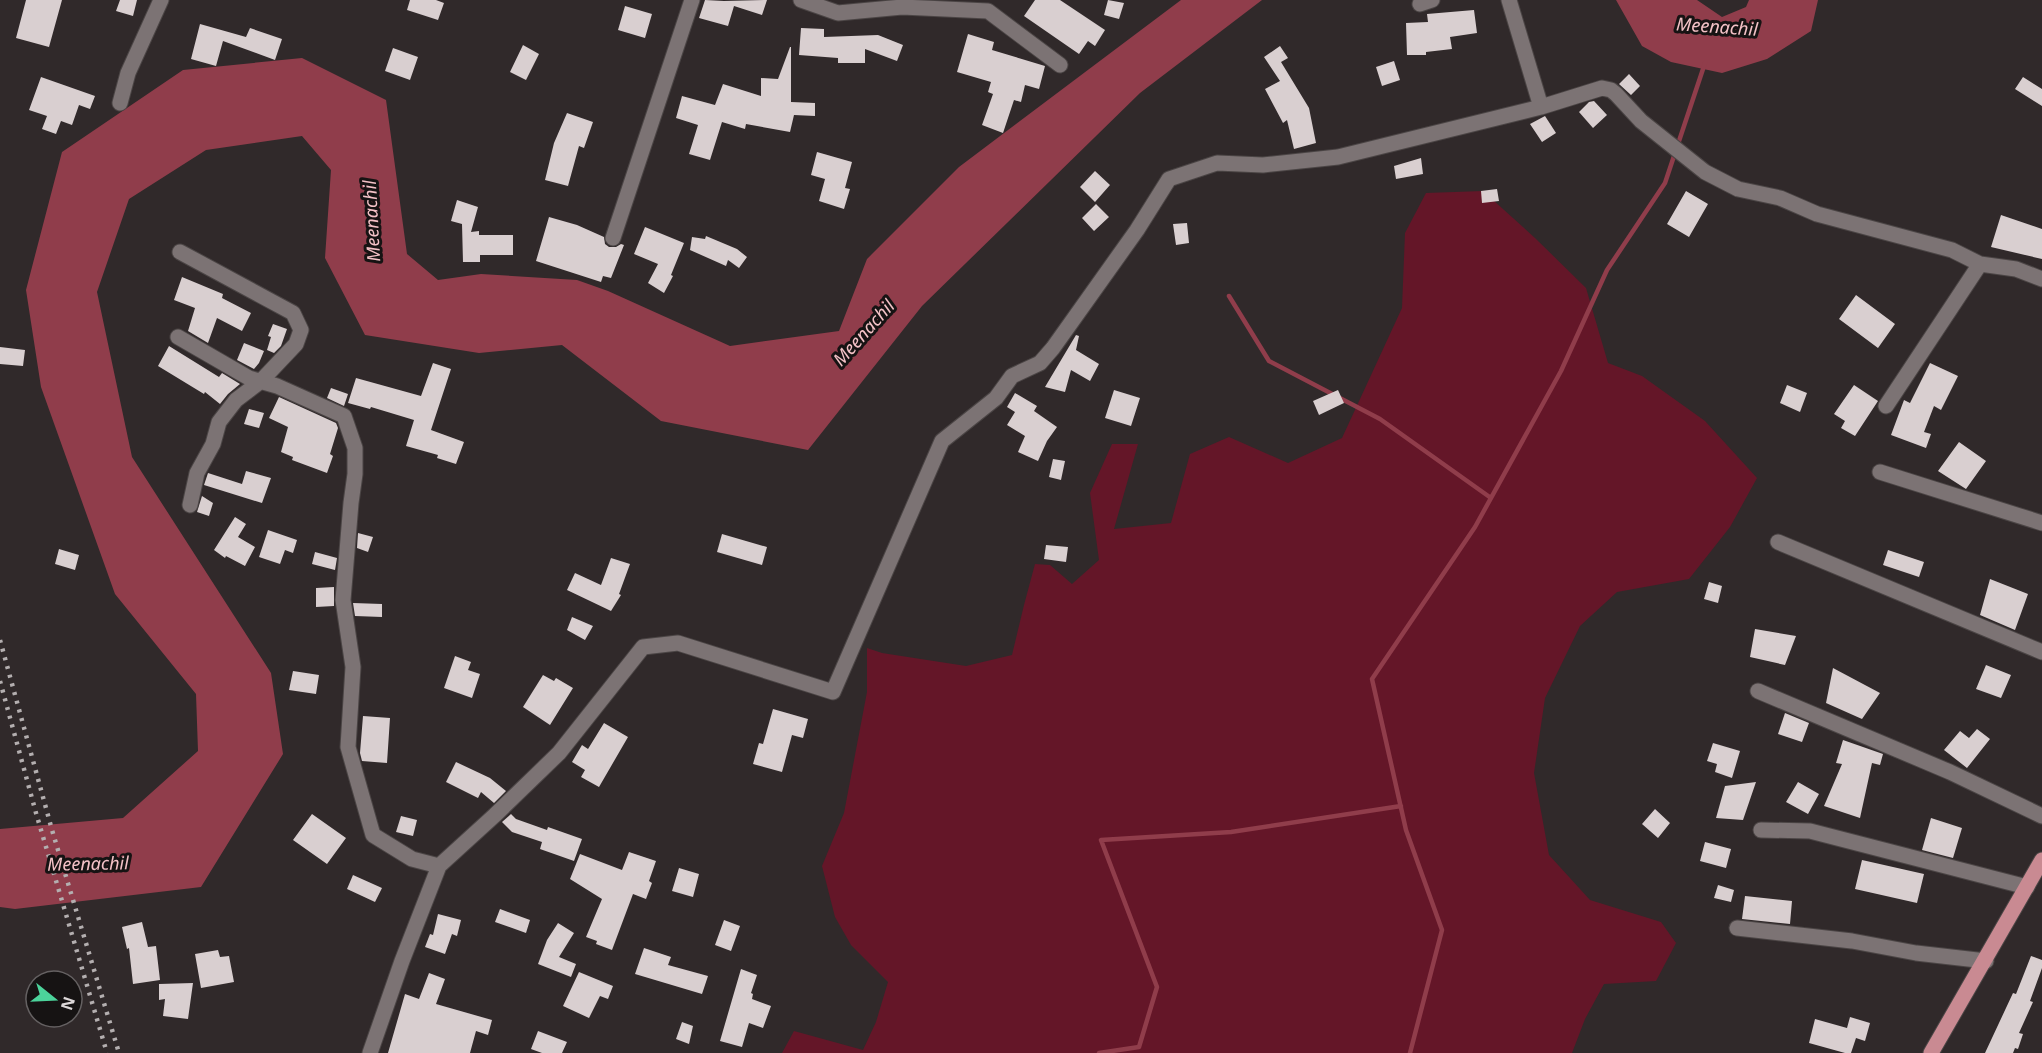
<svg xmlns="http://www.w3.org/2000/svg" width="2042" height="1053" font-family="'Noto Sans',sans-serif">
<style>
.green{fill:#641628}
.water{fill:#903d4b}
.lines{fill:none;stroke-linecap:round;stroke-linejoin:round}
.stream{stroke:#903d4b;stroke-width:4.5}
.building{fill:#d9cfd0}
.minor-casing{stroke:#4b4545;stroke-width:17}
.major-casing{stroke:#4b4545;stroke-width:17}
.minor{stroke:#7c7374;stroke-width:15}
.major{stroke:#c98a92;stroke-width:15}
.rail{stroke:#b4afb0;stroke-width:4.5;stroke-dasharray:3 6;stroke-linecap:butt}
.labels{text-anchor:middle;stroke-width:6;stroke-linejoin:round;paint-order:stroke}
.water-label{font-size:18px;font-style:italic;fill:#f4c2c7;stroke:#161313}
</style>
<rect width="100%" height="100%" fill="#30292a"/>
<path class="green" d="M1483,191L1535,238L1586,288L1608,363L1642,376L1705,421L1757,478L1730,527L1689,579L1617,592L1580,626L1545,698L1534,773L1549,855L1590,900L1661,922L1676,943L1656,981L1604,984L1585,1019L1572,1053H782L794,1031L863,1050L876,1022L888,982L851,945L835,917L822,866L844,813L867,692V648L882,653L966,666L1012,655L1024,605L1035,564L1050,565L1072,584L1099,560L1090,493L1112,444H1138L1114,529L1171,523L1190,454L1229,437L1288,463L1342,438L1402,308L1405,233L1426,193Z"/>
<path class="water" d="M1181,0H1262L1140,93L922,306L808,450L661,421L562,345L479,353L365,335L325,258L331,170L302,136L206,150L129,199L97,292L132,457L271,673L283,754L201,887L15,909L0,907V829L123,818L198,751L196,694L115,594L41,387L26,290L62,152L183,70L302,58L386,100L407,254L438,280L481,274L577,280L608,291L730,346L839,331L867,259L959,167Z
M1616,0H1697L1722,17L1746,7L1749,0H1818L1811,31L1767,59L1722,73L1671,62L1642,46Z"/>
<g class="lines">
<path class="stream" d="M1229,296L1269,361L1380,419L1491,498
M1099,1053L1139,1047L1157,987L1101,840L1231,832L1401,806
M1410,1053L1442,930L1406,830L1372,679L1475,527L1561,371L1607,270L1665,183L1705,63"/>
</g>
<path class="building" d="M26,0H62L49,47L16,38Z
M120,0H137L133,16L116,11Z
M410,0H436L444,3L438,20L407,10Z
M705,0L724,1L767,0L762,15L734,6L728,26L699,18Z
M1035,0H1060L1105,30L1095,46L1088,41L1079,54L1024,16Z
M1108,0L1124,3L1119,19L1104,15Z
M625,6L652,14L645,38L618,30Z
M1474,10L1477,33L1450,37L1452,49L1426,52V55H1407L1406,23L1428,22L1427,14Z
M200,24L246,37L250,28L282,39L275,60L223,41L216,66L191,59Z
M801,28L824,29V37L878,35L903,45L897,61L865,49V63H838V58L799,55Z
M968,34L994,42L992,50L1045,66L1039,89L1025,85L1021,102L1014,100L1003,133L982,125L993,94L988,92L991,82L957,72Z
M523,45L539,54L526,80L510,72Z
M1280,46L1288,58L1281,62L1309,108L1316,143L1294,149L1287,120L1283,123L1265,89L1280,81L1264,57Z
M790,47H791V102L815,103V116L794,115L790,132L746,124L745,129L722,122L710,160L689,154L698,125L676,118L682,96L715,105L723,84L761,96V78L778,79Z
M393,48L418,57L410,80L385,71Z
M1394,61L1400,80L1382,86L1376,67Z
M1629,74L1640,86L1631,95L1619,84Z
M41,77L95,96L90,109L79,105L72,125L61,121L56,134L42,129L47,116L29,110Z
M2023,77L2042,89V106L2015,89Z
M1594,101L1607,115L1593,128L1579,112L1589,102Z
M567,113L593,122L584,148L579,146L568,186L545,180L554,143Z
M1545,116L1556,133L1542,142L1530,124Z
M817,152L852,162L845,188L850,189L844,209L819,201L825,179L811,175Z
M1421,158L1423,174L1396,179L1394,166Z
M1095,171L1110,185L1095,202L1080,187Z
M1497,189L1499,201L1482,203L1481,191Z
M1686,191L1708,204L1689,237L1667,224Z
M457,200L478,207L471,232L479,231V235H513V255H480V262H463L462,224L451,221Z
M1096,204L1109,217L1094,231L1082,218Z
M2001,215L2042,229V259L1991,247Z
M549,217L577,225L604,237L605,244L609,247H616L621,244L624,245L611,278L603,276L601,282L536,261Z
M1187,223L1189,243L1176,245L1173,224Z
M645,227L684,243L671,275L673,276L664,293L648,283L658,264L634,254Z
M706,236L737,249L747,257L739,268L728,260L726,266L690,250L692,237L705,239Z
M182,277L223,294L222,298L251,313L242,331L217,318L208,343L188,331L195,308L174,300Z
M1856,295L1895,324L1878,348L1839,319Z
M273,324L287,329L281,346L274,353L267,350L271,337L268,336Z
M1076,335L1079,336L1076,350L1099,364L1090,381L1071,370L1065,392L1045,387Z
M244,343L264,351L259,363L254,369L237,360Z
M169,346L219,377L222,373L240,384L228,394L220,404L205,392L204,394L158,366Z
M0,347L25,350L23,366L0,364Z
M433,363L451,369L431,430L464,442L456,464L437,458L438,455L406,446L414,420L371,407L370,409L348,403L356,378L421,396Z
M1930,363L1958,376L1941,410L1934,406L1924,432L1931,434L1926,448L1891,435L1904,400L1910,403Z
M1787,385L1807,393L1800,412L1780,403Z
M1854,385L1878,401L1855,436L1841,428L1845,421L1834,414Z
M331,388L348,394L344,406L327,398Z
M1114,390L1140,398L1131,426L1105,418Z
M1338,390L1344,403L1319,415L1313,401Z
M1015,393L1037,406L1034,411L1057,427L1047,441L1038,461L1018,452L1025,436L1007,425L1015,412L1007,407Z
M279,397L336,423L338,428L330,454L333,456L327,473L292,460L293,457L281,452L288,427L269,418Z
M249,409L264,413L259,428L244,424Z
M1959,442L1986,461L1966,489L1938,471Z
M1053,459L1065,461L1061,480L1049,477Z
M246,471L271,478L262,503L204,485L208,473L242,484Z
M202,496L213,503L209,516L197,512Z
M235,517L246,524L238,537L255,547L245,566L226,556L225,558L214,550Z
M268,530L297,540L293,553L285,550L280,564L259,557Z
M358,533L373,537L368,552L357,548Z
M722,534L767,547L762,565L717,552Z
M1046,545L1068,547L1066,562L1044,559Z
M59,549L79,555L75,570L55,564Z
M1888,550L1924,562L1919,577L1883,565Z
M315,552L337,558L335,570L312,564Z
M611,558L630,564L619,594L621,595L611,611L567,590L575,573L601,585Z
M1990,579L2028,594L2015,630L1980,615Z
M1709,582L1722,586L1718,603L1704,599Z
M334,587V606L316,607V588Z
M353,603L382,604V617L355,616Z
M572,617L593,626L585,640L567,630Z
M1755,629L1796,636L1785,665L1750,657Z
M455,656L471,662L468,670L480,674L472,698L444,688Z
M1986,665L2011,675L2001,698L1976,689Z
M1833,668L1880,693L1862,719L1826,703Z
M293,671L319,675L316,694L289,690Z
M543,675L554,681L556,678L573,688L550,725L523,707Z
M773,709L808,719L803,738L792,735L782,772L753,764L759,743L763,744Z
M1785,713L1809,723L1802,742L1778,734Z
M363,716L390,718L387,763L362,761L360,753Z
M604,723L628,737L599,787L581,777L585,770L572,762L582,745L588,749Z
M1977,729L1990,739L1967,768L1944,750L1960,731L1969,738Z
M1843,740L1883,754L1880,765L1872,763L1860,818L1824,806L1842,764L1836,763Z
M1713,743L1740,751L1732,778L1715,772L1717,764L1707,761Z
M456,762L490,778L506,791L494,803L481,792L478,798L446,782Z
M1756,782L1743,820L1716,818L1725,786Z
M1798,782L1819,794L1808,814L1786,802Z
M1655,809L1670,823L1658,838L1642,824Z
M312,814L346,838L327,864L293,840Z
M511,814L516,819L547,830L548,827L582,839L574,861L540,849L542,842L512,832L502,822Z
M401,816L417,820L413,836L396,832Z
M1931,818L1962,828L1953,858L1922,850Z
M1705,842L1731,849L1726,868L1700,861Z
M629,852L656,861L649,881L652,883L646,899L633,894L612,950L596,944L597,941L586,937L602,899L570,879L580,854L622,870Z
M1862,860L1924,874L1917,903L1855,889Z
M679,868L699,874L693,897L672,891Z
M353,875L382,888L375,902L347,889Z
M1718,885L1734,890L1731,902L1714,898Z
M1745,896L1792,901L1790,924L1742,919Z
M500,909L530,920L526,933L495,922Z
M438,914L461,920L457,936L452,934L445,954L425,947L430,934L433,935Z
M724,920L740,926L731,951L715,945Z
M142,922L148,947L156,946L160,980L133,984L129,948L127,949L122,927Z
M558,923L574,933L559,957L576,964L571,977L538,964L547,940Z
M644,948L671,957L668,965L708,976L702,994L635,974Z
M218,950L220,957L229,956L234,982L201,988L195,954Z
M2031,956L2042,960V968L2030,1001L2033,1002L2019,1033L2023,1034L2018,1049L2015,1048L2013,1053H1985L2013,993L2016,994Z
M741,969L757,975L751,993L753,994L752,999L771,1006L763,1028L749,1023L742,1047L720,1041Z
M579,972L613,986L608,999L600,996L589,1018L563,1006Z
M429,973L445,979L436,1004L492,1020L488,1035L476,1031L470,1053H388L405,994L419,999Z
M193,983L188,1019L163,1016L165,999L159,1000V984Z
M1850,1017L1870,1023L1865,1041L1856,1038L1851,1053H1845L1809,1043L1815,1019L1847,1028Z
M682,1022L693,1026L689,1044L676,1039Z
M538,1031L567,1042L562,1053H542L531,1049Z"/>
<g class="lines">
<defs>
<path id="minor" d="M801,0L838,13L902,7L988,11L1060,65
M1509,0L1541,107
M1420,4L1432,0
M120,103L128,73L161,0
M613,238L692,0
M180,252L293,313L301,330L296,344L261,381L236,400L219,422L213,444L197,473L190,505
M178,337L249,378L277,386L344,416L355,448V474L351,503L343,600L353,667L348,747L373,835L412,859L439,866
M1886,406L1980,264
M1880,472L2042,523
M1778,542L2042,652
M1758,691L1950,772L2042,816
M1761,830L1810,831L2027,887
M1737,928L1852,941L1916,953L1986,961
M370,1053L402,961L439,866L495,815L559,753L643,647L678,643L833,692L942,441L996,398L1012,376L1040,363L1053,348L1137,230L1169,179L1217,163L1263,165L1338,157L1541,107L1602,88L1611,90L1616,94L1641,121L1705,172L1738,189L1780,198L1817,214L1952,250L1980,264L2016,269L2042,279"/>
<path id="major" d="M1931,1053L2042,860"/>
</defs>
<use href="#minor" class="minor-casing"/>
<use href="#major" class="major-casing"/>
<use href="#minor" class="minor"/>
<use href="#major" class="major"/>
<path class="rail" d="M0,640L52,830L119,1053
M0,681L36,813L107,1053"/>
</g>
<g class="labels">
<g class="water-label">
<text transform="translate(1717 27) rotate(4)" y="6">Meenachil</text>
<text transform="translate(372 221) rotate(-93)" y="6">Meenachil</text>
<text transform="translate(864 333) rotate(-48)" y="6">Meenachil</text>
<text transform="translate(88 864) rotate(-1)" y="6">Meenachil</text>
</g>
</g>
<g transform="translate(54 999) rotate(108)"><circle r="28" fill="#161313" stroke="#656162" stroke-width="1.5"/>
<path d="M0-4.5L10 22L0 15L-10 22Z" fill="#4cd39b"/>
<text y="-9" font-size="16" font-weight="bold" text-anchor="middle" fill="#dcd7d8">N</text>
</g>
</svg>
